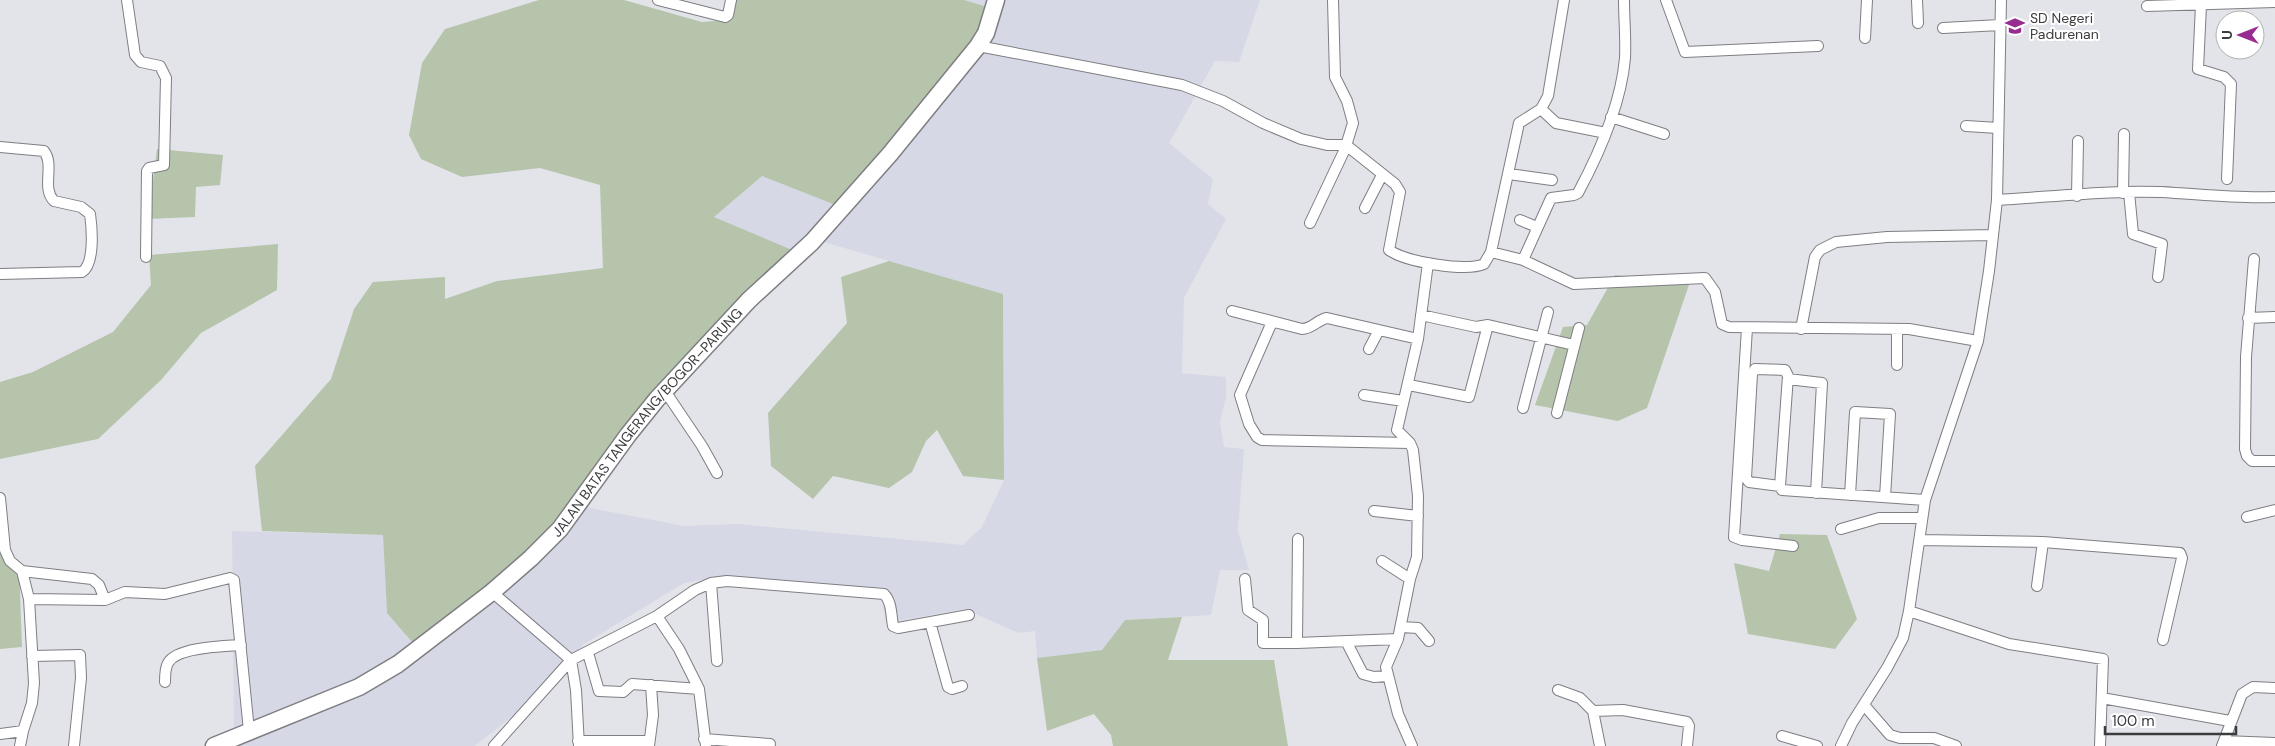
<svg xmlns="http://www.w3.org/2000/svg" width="2275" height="746" font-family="'DM Sans',sans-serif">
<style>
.built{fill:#d6d9e5}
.green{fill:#b5c4ab}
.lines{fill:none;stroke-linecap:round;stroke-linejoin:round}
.street-casing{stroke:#7e7e83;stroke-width:12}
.primary-casing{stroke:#7e7e83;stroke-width:19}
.street{stroke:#fff;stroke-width:10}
.primary{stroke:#fff;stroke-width:16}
.labels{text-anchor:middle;stroke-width:4;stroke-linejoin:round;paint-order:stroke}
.poi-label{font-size:14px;fill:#3b3c3e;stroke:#fff;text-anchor:start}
.street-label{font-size:14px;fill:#3b3c3e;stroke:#fff}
</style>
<rect width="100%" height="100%" fill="#e3e4ea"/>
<path class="built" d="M964,0H1260L1239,62L1215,61L1169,143L1213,179L1208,204L1226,219L1184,298L1182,373L1226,377V398L1220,422L1224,447L1244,449L1238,531L1249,570H1220L1211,615L1125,620L1102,650L1037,658L1035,631L1018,633L965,609L886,623L880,591L719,577L684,583L584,644L528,704L475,746H217L234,739L232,531L383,535L387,613L580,506L684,526L738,524L963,545L982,527L1004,480L1003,294L820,241L797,252L714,217L762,176L1001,11Z"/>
<path class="green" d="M539,0H624L702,22L726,20L731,0H964L1001,11L846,209L762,176L714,217L797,252L632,427L580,506L419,650L387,613L383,535L262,531L255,466L331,379L354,309L373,282L445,277V299L497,281L603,268L600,185L540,168L462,177L421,159L409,135L422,63L445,29Z
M157,149L223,155L220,185L196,187L195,217L148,219Z
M278,244L277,290L201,333L161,380L98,439L0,459V382L33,372L113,332L151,285L149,255Z
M889,261L1003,294L1004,480L963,476L937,430L926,441L912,472L889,488L833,476L813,499L771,466L768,413L847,323L841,277Z
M1615,275L1651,279L1692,276L1647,408L1618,421L1535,405L1563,327L1587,325Z
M1780,534L1827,535L1857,619L1835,649L1748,634L1734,563L1769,571Z
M0,545L7,548L19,564L22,647L0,649Z
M1182,617L1168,660H1274L1288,746H1113L1111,735L1094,714L1047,731L1037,658L1102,650L1125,620Z"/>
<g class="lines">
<defs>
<path id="street" d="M127,0L135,55L141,62L160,66L166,78L164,165L149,168L147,171L146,257
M658,0L725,17L728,15L731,0
M1666,0L1685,52L1818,46
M1917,0L1918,23
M2201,5L2198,69L2224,77L2231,84L2227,179
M2147,6L2275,2
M1943,28L2000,25
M1865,38L1867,0
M978,46L1182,85L1223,101L1263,123L1301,139L1327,145H1346L1395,184L1400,192L1389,250C1406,262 1465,272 1484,264L1491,252L1519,123L1541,109L1548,96L1564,0
M1541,109L1556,123L1606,133
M1611,117L1664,134
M1966,126L1998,128
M0,147L44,151C55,165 41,188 54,201L81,207L90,214C92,228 95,264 82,272L0,274
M1509,174L1552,180
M2129,192L2133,234L2162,244L2158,277
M2123,193L2124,134
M2077,196L2078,141
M1997,200C2051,197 2107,190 2161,192C2199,194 2237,199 2275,197
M1365,208L1382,175
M1520,220L1537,227
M1310,223L1345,149L1353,123L1347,101L1335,77L1333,0
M1491,252L1523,260L1574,284L1705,278L1715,292L1722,324L1729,327L1909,329L1978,341
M2254,259L2246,357L2245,449L2247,456L2252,461H2275
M1523,260L1551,198L1574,195L1578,193C1600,152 1621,105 1625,58C1626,39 1624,19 1624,0
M1232,311L1302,329C1312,329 1317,320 1327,318L1418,339
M1421,315L1476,327L1488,325L1574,345
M2248,318L2275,317
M1272,322L1240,395L1249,424L1257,437L1262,440L1410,443
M1747,328L1734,537L1742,540L1793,546
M1801,329L1815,257L1820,250L1836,242L1887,237L1993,235
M1369,349L1379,330
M1897,365V329
M1788,379L1822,383L1816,493
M1409,385L1469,397L1488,325
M665,391L702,446L717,473
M1364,395L1403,401
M1523,408L1548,312
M1557,413L1579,328
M1780,486L1788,376L1785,370L1755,369L1752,374L1746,478L1749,482L1780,486L1782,490L1925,500
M1850,495L1855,412L1890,414L1885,497
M0,498L5,550L10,561L22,571L29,599L34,683L32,703L23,731L20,746
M1374,511L1418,516
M2247,517L2275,510
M1841,529L1879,518H1922
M1298,539L1297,643L1398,639
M1920,540L2043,542L2180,553L2182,558L2163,640
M1382,561L1410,579
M22,571L92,579L99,585L105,600
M1245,579L1248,610L1263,620V643H1297
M711,583L717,661
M2037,586L2043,542
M492,592L571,660L576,690L579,746
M29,599L105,600L125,592L165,594L230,578L234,580L249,731
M1909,611L2009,644L2103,659L2100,746
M657,616L679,649L699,689L706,746
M930,622L948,687L952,689L962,686
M1401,627L1418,628L1429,641
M1346,641L1363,674L1374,677L1387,676
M588,653L599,691L623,692L632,684L699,689
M32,656L80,655L81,678L74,746
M165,682C165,676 165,668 168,663C176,647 225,646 241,645
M1558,690L1580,698L1593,711L1623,710L1687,722L1689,726L1687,746
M2102,698L2230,721
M1864,705L1890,735L1900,738H1934L1956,746
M1593,711L1600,746
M0,734L23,731
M1782,736L1817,746
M704,739L770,744
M578,741H649
M2224,741L2275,743
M494,746L571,660L657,616L695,590L711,583L727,581L884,594C892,602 891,615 893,626L898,628L969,615
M649,746L653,715L651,685
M1412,746L1398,714L1386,667L1398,639L1410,579L1417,557L1418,496L1413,450L1410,443L1397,430L1418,339L1428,263
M1841,746L1852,723L1887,668L1903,638L1909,611L1925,500L1978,341L1989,271L1997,200L2001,0
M2222,746L2242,694L2253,687L2275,688"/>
<g id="primary">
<path id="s1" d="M214,746L359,687L398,664L492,592L531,558L560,529L628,435L657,399L749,300L812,242L890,154L978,46L986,33L996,0"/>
</g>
</defs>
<use href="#street" class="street-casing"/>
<use href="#primary" class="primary-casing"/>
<use href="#street" class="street"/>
<use href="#primary" class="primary"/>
</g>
<defs>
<symbol id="school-bare" viewBox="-9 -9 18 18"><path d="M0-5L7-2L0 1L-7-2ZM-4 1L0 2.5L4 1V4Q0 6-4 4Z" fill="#972d90" stroke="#fff" stroke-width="2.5" paint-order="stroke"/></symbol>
</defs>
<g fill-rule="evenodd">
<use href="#school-bare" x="2001" y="12" width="28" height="28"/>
</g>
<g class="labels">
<g class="poi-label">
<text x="2030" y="23">SD Negeri<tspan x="2030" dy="16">Padurenan</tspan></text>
</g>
<g class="street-label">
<text dy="5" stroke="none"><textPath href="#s1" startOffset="551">JALAN BATAS TANGERANG/BOGOR–PARUNG</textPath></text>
</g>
</g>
<g transform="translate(2240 35) rotate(270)"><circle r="24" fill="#ffffff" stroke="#b1b1b2"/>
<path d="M0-4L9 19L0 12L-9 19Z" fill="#972d90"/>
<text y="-8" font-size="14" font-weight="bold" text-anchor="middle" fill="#3b3c3e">U</text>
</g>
<path d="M2105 726v8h131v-8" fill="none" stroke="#3b3c3e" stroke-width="2.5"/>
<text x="2112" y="726" font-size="15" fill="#3b3c3e" stroke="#ffffff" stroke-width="4" paint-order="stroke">100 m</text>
</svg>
